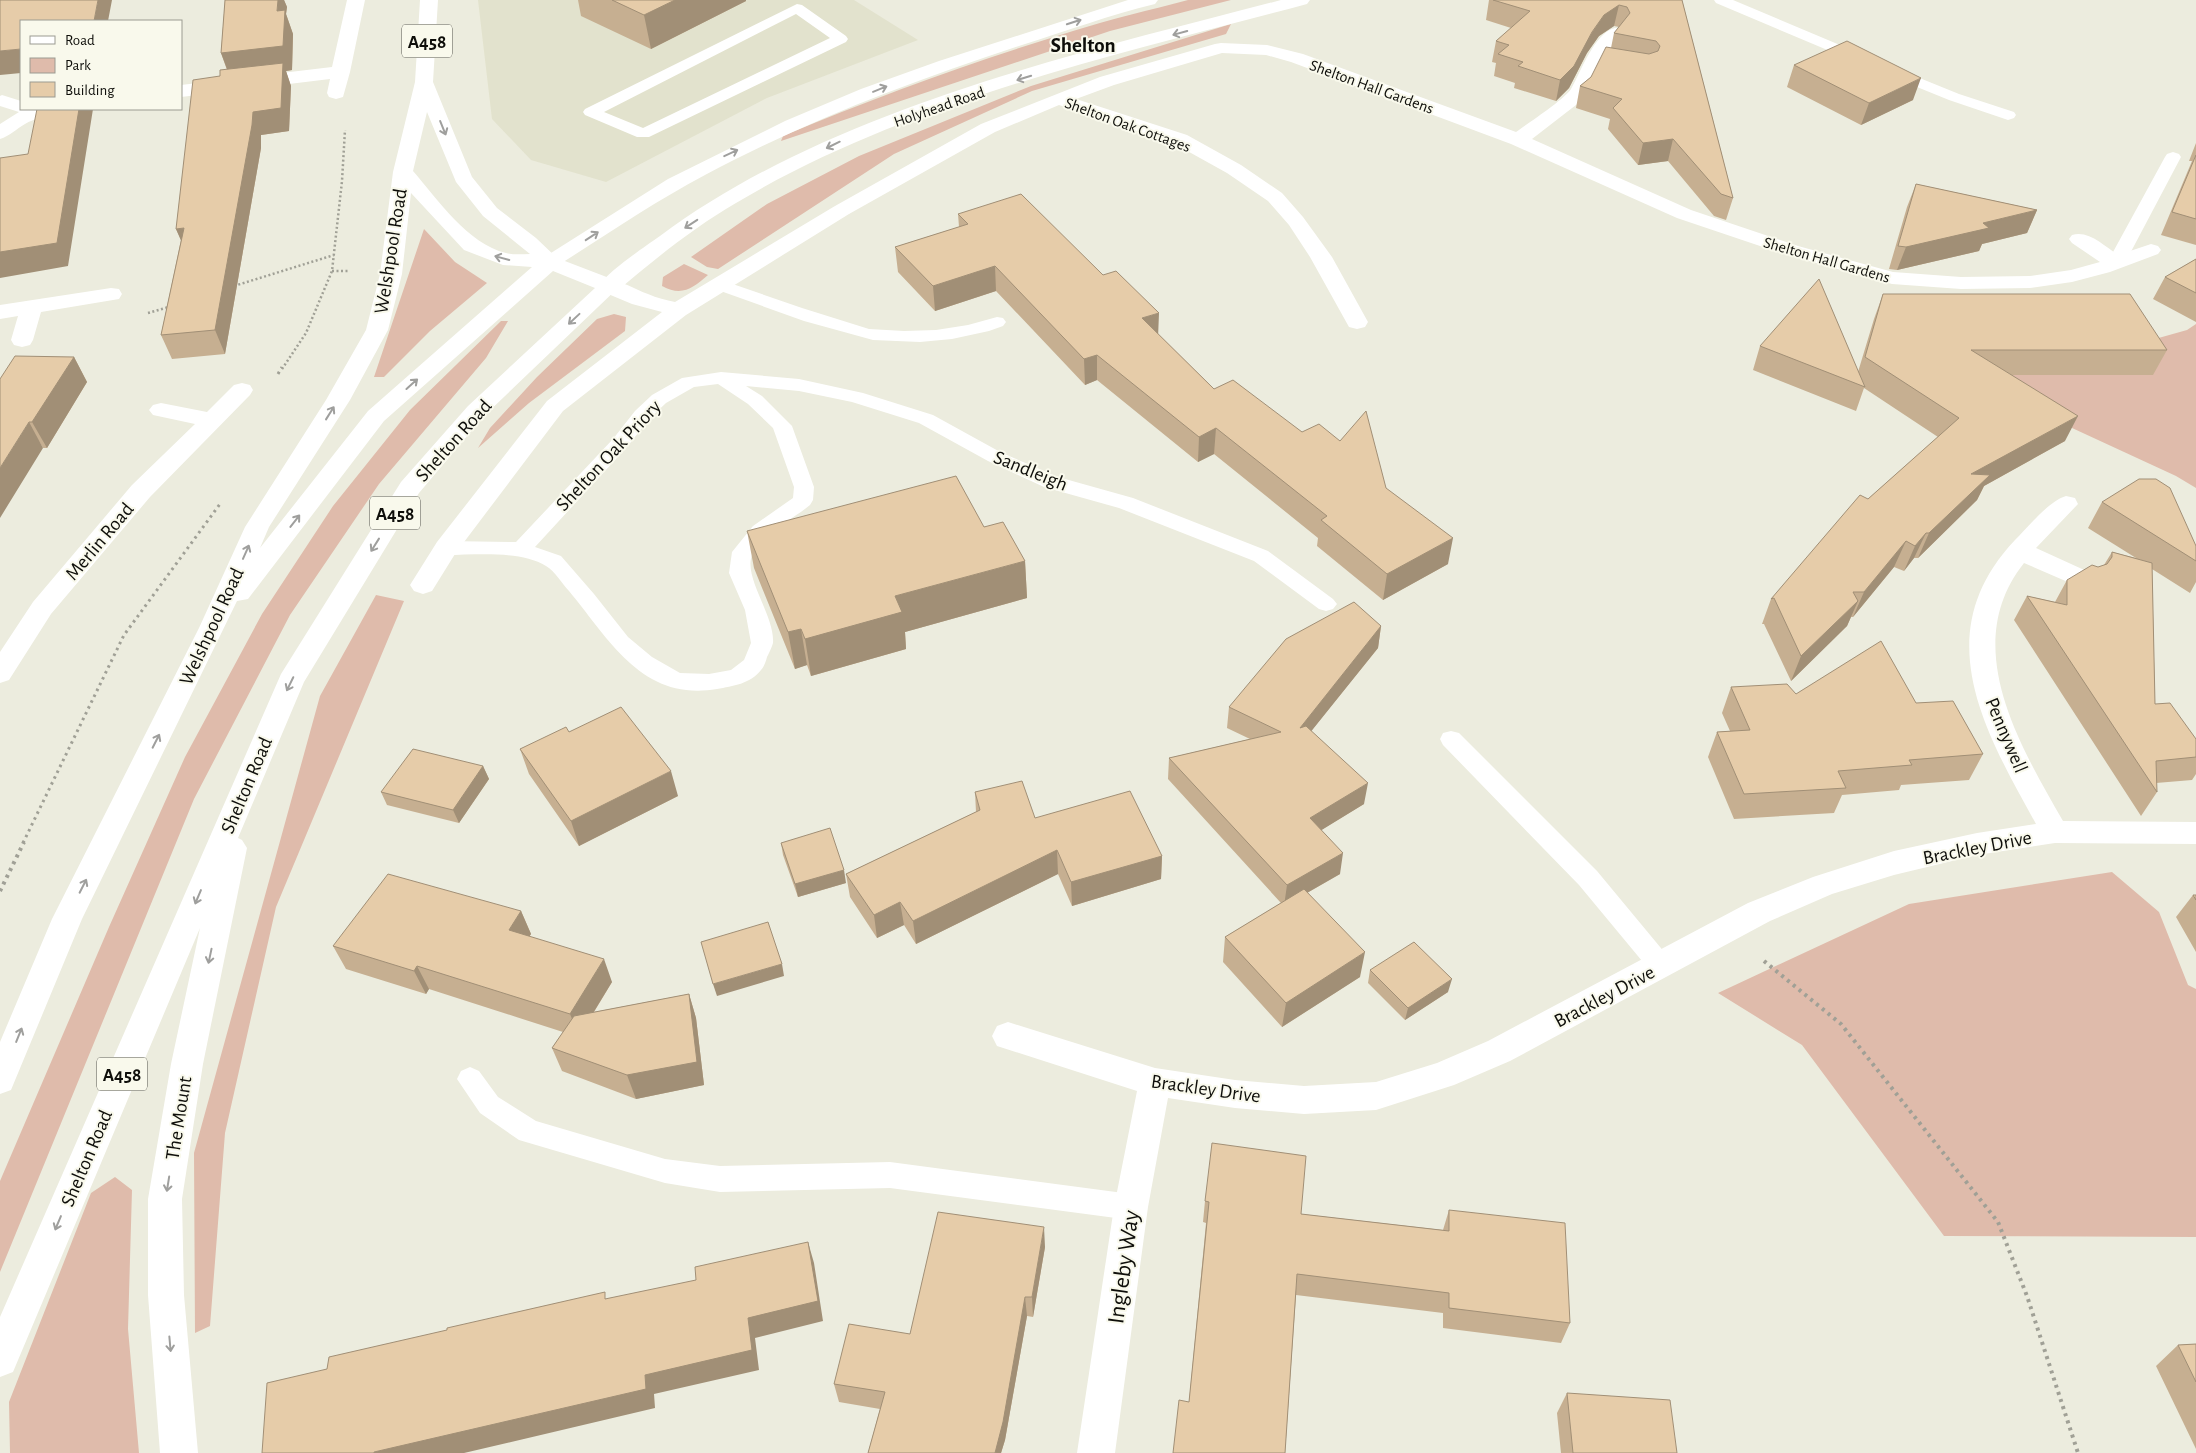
<svg xmlns="http://www.w3.org/2000/svg" width="2196" height="1453" font-family="'Alegreya Sans',sans-serif">
<style>
.built{fill:#e2e2cd}
.green{fill:#dfbbab}
.lines{fill:none;stroke-linecap:round;stroke-linejoin:round}
.path-far2{stroke:#a0a096;stroke-width:2.5;stroke-dasharray:2 2.5;stroke-linecap:butt}
.path-far1{stroke:#a0a096;stroke-width:3;stroke-dasharray:2.5 4;stroke-linecap:butt}
.path{stroke:#a0a096;stroke-width:4;stroke-dasharray:3 4.5;stroke-linecap:butt}
.lane{fill:#fff;fill-rule:evenodd}
.street{fill:#fff;fill-rule:evenodd}
.secondary{fill:#fff;fill-rule:evenodd}
.primary{fill:#fff;fill-rule:evenodd}
.wall{fill:#c6af91}
.shaded-wall{fill:#a18f76}
.building{fill:#e6cca9;stroke:#a18f76}
.oneway{stroke:#9f9f9d}
.labels{text-anchor:middle;stroke-width:4;stroke-linejoin:round;paint-order:stroke}
.far-street-label{font-size:16px;fill:#0e0e0a;stroke:#f9f9ec}
.shield{fill:#f9f9ec;stroke:#54544e;stroke-width:1}
.shield-label{font-size:19px;font-weight:bold;fill:#0e0e0a}
.street-label{font-size:20px;fill:#0e0e0a;stroke:#f9f9ec}
.far-district-label{font-size:21px;font-weight:bold;fill:#0e0e0a;stroke:#f9f9ec}
.near-street-label{font-size:24px;fill:#0e0e0a;stroke:#f9f9ec}
</style>
<rect width="100%" height="100%" fill="#ececde"/>
<path class="built" d="M478,0H854L918,40L767,98L606,182L531,160L492,119Z"/>
<path class="green" d="M1188,0H1231L1110,31L781,141L783,136C878,96 975,61 1073,31C1111,19 1150,10 1188,0Z
M1231,24L1226,34L1032,91L894,154L718,269L707,267L691,257L767,204L859,156L1031,86Z
M424,229L455,262L487,283L430,331L384,377H374Z
M684,264L708,275C693,288 682,297 662,286L663,277Z
M614,314L626,317L625,331L529,403L478,448L490,428L537,377L597,319Z
M501,321H508L486,358L379,484L290,615L194,799L0,1272V1181L109,927L185,757L262,614L333,506L410,410Z
M2196,324V488L2176,476L2009,399L2014,337L2155,339L2187,330Z
M376,595L404,601L276,907L225,1133L210,1326L195,1333L194,1153L320,696Z
M2112,872L2159,912L2188,985L2196,989V1237L1944,1236L1802,1045L1718,993L1909,904Z
M115,1177L132,1190L128,1329L139,1453H10L9,1402L91,1193Z"/>
<g class="lines">
<path class="path-far2" d="M332,271H348
M234,286L334,255
M148,313L169,307
M282,369L306,333L332,271L342,181L345,130"/>
<path class="path-far1" d="M278,374L282,367
M23,843L124,635L220,504"/>
<path class="path" d="M0,891L24,842
M1764,961L1841,1024L1998,1222L2027,1296L2078,1453"/>
<path class="lane" d="M1714,0H1733L1866,56L1869,59L1866,62H1856L1716,3Z
M797,4L802,5L846,36L848,39L846,42L649,137H637L585,115L583,112L585,109ZM796,14L830,38L643,128L604,112Z
M1890,66L1959,94L2014,112L2016,115L2014,118L2008,120L1949,100L1885,74L1882,71L1885,68Z
M2173,152L2179,154L2181,157L2125,263L2122,267H2110L2107,263L2165,157L2167,154Z
M721,280L802,308L869,329L904,331L936,330L968,325L997,317L1003,318L1006,322L1003,326L989,331L952,339L920,342L873,340L804,321L715,289L712,285L715,281Z
M721,372L799,379L863,393L933,415L1002,453L1058,477L1133,498L1268,551L1333,599L1337,604L1333,609L1326,611L1319,609L1254,561L1119,508L1044,487L988,461L919,423L852,402L799,391L746,386L762,396L792,426L814,487L813,500L810,505C792,520 764,532 753,553C741,575 775,615 773,643C772,647 769,653 767,657C766,661 764,667 761,670C750,684 733,686 717,689C642,702 609,639 569,591C562,584 555,571 546,566C521,550 475,555 446,555L439,553L436,548L439,543L446,541L516,542L613,439L635,411L652,395L682,378ZM718,384L748,404L773,428L794,487L793,498L753,526L732,552L729,573L745,610L751,643L744,660L731,670L709,674L680,673L652,657L628,637L594,594L561,556L535,547L627,447L649,419L666,403L694,387Z
M1451,731L1459,733L1597,871L1670,959L1674,966L1670,973L1661,976L1652,973L1579,885L1443,745L1440,739L1443,733Z
M470,1067L479,1071L498,1097L536,1121L665,1159L720,1166L890,1162L1131,1194L1141,1198L1145,1207L1141,1216L1131,1220L890,1188L720,1192L665,1183L519,1140L480,1113L457,1079L461,1071Z"/>
<path class="street" d="M347,0H365L350,72L343,97L336,99L329,97L327,93L330,79L181,97V85L332,67Z
M1615,28L1621,29L1624,33L1603,60L1585,98L1532,139L1691,210L1798,246L1893,272L1961,277L2030,276L2071,270L2100,262L2072,243L2069,239L2072,235C2089,230 2104,246 2118,255L2151,244L2158,246L2161,250L2158,254L2110,272L2072,282L2030,288L1961,289L1892,284L1784,254L1677,218L1511,144L1291,62L1266,55L1222,53L1114,85L1076,99L1187,135L1241,165L1282,193L1303,217L1332,257L1368,322L1365,327L1357,329L1349,327L1310,257L1289,225L1268,201L1227,173L1173,143L1059,105L995,132L849,214L686,315L563,411L455,554L432,591L423,594L414,591L410,585L437,542L547,401L662,312L632,304L601,291L598,286L601,281C618,277 633,289 648,294C657,298 666,300 675,302L835,206L981,124L1100,77L1215,44L1221,43L1267,45L1303,54L1516,132C1527,124 1565,99 1571,89C1581,72 1594,33 1615,28Z
M2,95L21,101V109H54C47,118 34,118 25,124C16,129 10,136 0,139V124L19,112L0,106V96Z
M111,288L119,289L122,294L119,299L41,312L33,340L30,345L22,347L14,345L11,340L18,316L0,319V305Z
M242,383L250,385L253,390L250,395L150,497L51,614L9,680L0,683V652L33,602L132,485L195,424L153,415L149,410L153,405L161,403L207,412L234,385Z
M2066,496L2075,498L2078,504L2036,548L2093,574L2097,580L2093,586L2084,589L2024,563C1959,645 2019,744 2063,821L2196,822V844L2055,843L1977,855L1894,875L1832,894L1770,921L1510,1061L1454,1085L1376,1110L1304,1114L1235,1108L1168,1098L1148,1207L1115,1453H1077L1114,1207L1137,1091L997,1046L992,1036L997,1026L1008,1022L1155,1068L1235,1080L1304,1086L1376,1082L1437,1063L1488,1041L1748,903L1813,877L1894,851L1977,833L2036,824C1984,730 1927,633 2015,540C2028,527 2049,501 2066,496Z"/>
<path class="secondary" d="M1128,0H1158L1155,4C1110,15 1066,31 1022,45C913,81 806,121 705,175C654,202 606,235 557,266L550,268L543,266L539,262L543,258L668,179L785,121L861,89L939,61Z
M1281,0H1310L1307,4C1116,55 907,101 736,203C693,228 655,259 617,291L609,292L601,291L598,286C610,270 643,248 660,236C832,108 1076,54 1281,0Z"/>
<path class="primary" d="M420,0H438L433,82L472,177L497,208L536,238L557,258L617,281L620,286L484,416L419,493L304,682L238,838L242,840L247,848L203,1064L182,1199L184,1295L198,1453H160L148,1295V1199L171,1064L200,928L13,1372L0,1377V1317L281,674L401,482L468,406L595,288L553,271L384,421L248,599L237,601L82,919L11,1090L0,1094V1042L52,919L199,628L245,527L326,400L366,330L380,274L393,172L415,82ZM427,112L456,182L483,216L530,254C522,254 514,255 506,253C468,244 438,200 413,171ZM411,193L464,250L503,265L532,267L368,411L260,548L269,527L350,400L388,330L402,274Z"/>
</g>
<path class="wall" d="M225,0H284L287,7L286,14L293,34L292,70L286,71L291,86L289,131L261,135V148L225,354L172,359L161,335L181,240L176,229L220,76L227,70L221,53Z
M578,0H746V1L651,49L581,16Z
M1489,0H1682L1733,198L1726,220L1714,216L1668,161L1638,165L1608,129L1610,119L1576,108L1580,86L1591,77L1611,48L1614,33L1619,27L1614,26L1599,36L1587,53L1569,88L1556,101L1514,88L1515,83L1494,76L1496,63L1492,62L1496,41L1511,28L1486,20Z
M1794,65L1913,100L1861,125L1787,87Z
M2196,143V245L2161,235L2192,161H2189Z
M1916,184L2037,210L2027,233L1982,244L1979,251L1897,270L1889,269L1907,207Z
M958,214L1158,334L1214,389L1302,432L1386,488L1448,564L1383,600L1317,546L1318,538L1214,454L1198,462L1097,380L1085,385L996,291L935,311L898,272L895,247L959,227Z
M2196,259V322L2153,299L2165,277Z
M1883,294L2167,350L2153,375H2012L2065,441L1984,486L1977,500L1918,558H1914L1904,571L1894,567L1853,617H1851L1847,626L1791,681L1764,624H1762L1771,599L1868,499L1938,437L1864,388L1856,411L1753,370L1760,346L1858,372L1874,319Z
M74,357L87,382L47,448H43L0,379Z
M2102,502L2196,546V582L2190,593L2152,569L2155,704L2196,739V774L2192,780L2156,783L2157,792L2141,816L2014,620L2027,596L2055,602L2067,580L2104,565L2112,552L2136,558L2088,528Z
M984,527L1025,561L1027,598L905,632L906,649L811,676L807,665L795,669L754,568L747,531Z
M1381,626L1378,648L1311,731L1364,804L1321,830L1340,874L1307,893L1360,977L1282,1027L1223,962L1225,937L1281,903L1168,779L1169,758L1250,739L1227,728L1229,707Z
M1731,687L1796,694L1916,703L1983,754L1969,780L1901,785L1899,790L1842,795L1834,813L1734,819L1708,757L1717,732L1730,731L1722,713Z
M569,732L678,796L579,846L529,774L520,749Z
M483,766L489,779L459,823L387,805L381,792Z
M975,792L1035,818L1162,856L1161,879L1072,906L1058,874L916,944L904,925L877,938L850,897L846,874L976,812Z
M781,843L846,883L798,897L783,855Z
M2193,895H2196V952L2176,917Z
M521,911L531,934L529,937L612,982L594,1012L689,994L696,1018L704,1085L636,1099L562,1071L552,1048L563,1032L429,989L426,994L346,969L333,946Z
M1370,970L1448,992L1405,1020L1368,983Z
M1205,1201L1301,1214L1443,1230L1449,1210L1570,1323L1561,1343L1443,1328V1313L1296,1295L1285,1453L1189,1402L1206,1223L1203,1222Z
M1045,1247L1033,1317L1027,1316L1005,1440L1001,1453H868L880,1409L839,1402L834,1384Z
M2196,1344V1449L2156,1366L2178,1345Z
M1567,1393L1677,1453H1561L1557,1413Z"/>
<path class="shaded-wall" d="M98,0H112L108,21H94Z
M278,0H284L287,7L286,14L293,34L292,70L286,71L291,86L289,131L261,135V148L225,354L215,330L230,77L221,53L277,11Z
M675,0H746V1L651,49L644,15Z
M1619,5L1614,26L1599,36L1587,53L1569,88L1556,101L1560,80L1604,15Z
M21,49V73L0,75V51Z
M1921,78L1913,100L1861,125L1869,103Z
M79,109H93L68,266L0,278V252Z
M1673,139L1668,161L1638,165L1643,143Z
M2037,210L2027,233L1982,244L1979,251L1897,270L1906,247L1983,223Z
M184,228L186,252L176,229Z
M995,266L996,291L935,311L933,286Z
M1159,313L1158,338L1142,318Z
M1097,355V380L1085,385L1084,359Z
M74,357L87,382L47,448L32,422Z
M2078,416L2065,441L1984,486L1977,500L1918,558L1929,533L1971,474Z
M29,422L43,448L0,518V468Z
M1216,428L1214,454L1198,462L1199,437Z
M1926,533L1914,558L1904,571L1915,546Z
M1453,538L1448,564L1383,600L1387,574Z
M1906,541L1894,567L1853,617L1864,592Z
M1025,561L1027,598L905,632L906,649L811,676L805,639L895,596Z
M1858,601L1847,626L1791,681L1801,656Z
M1381,626L1378,648L1297,749L1300,728Z
M801,629L807,665L795,669L788,632Z
M483,766L489,779L459,823L453,810Z
M671,771L678,796L579,846L571,821Z
M1368,783L1364,804L1307,839L1310,818Z
M1057,850L1058,874L916,944L913,921Z
M1343,853L1340,874L1284,906L1287,885Z
M1162,856L1161,879L1072,906L1071,882Z
M844,870L846,883L798,897L795,884Z
M900,902L904,925L877,938L874,915Z
M521,911L531,934L518,953L509,930Z
M1365,952L1360,977L1282,1027L1286,1003Z
M604,959L612,982L579,1036L570,1014Z
M782,964L784,976L717,996L713,984Z
M417,966L429,989L426,994L414,971Z
M1452,979L1448,992L1405,1020L1408,1008Z
M689,994L696,1018L704,1085L636,1099L627,1075Z
M1044,1227L1045,1247L1033,1317L1032,1297Z
M808,1242L814,1263L823,1321L755,1338L759,1370L654,1394L655,1408L464,1453H374V1452L645,1375L748,1318Z
M1025,1297L1027,1316L1005,1440L1001,1453H995Z"/>
<path class="building" d="M0,0H98L94,21H21V49L0,51Z
M225,0H278L277,11L285,10L283,46L221,53Z
M612,0H675L644,15Z
M1493,0H1682L1733,198L1721,194L1673,139L1643,143L1613,108L1622,99L1580,86L1591,77L1606,47L1649,54L1658,51L1660,46L1656,41L1614,33L1630,13L1627,7L1619,5L1604,15L1592,32L1574,66L1560,80L1518,66L1523,62L1498,54L1509,45L1496,41L1530,11Z
M1847,41L1921,78L1869,103L1794,65Z
M283,63L281,108L253,112L252,125L215,330L161,335L184,228L176,229L193,80L220,76V70Z
M37,109H79L57,243L0,252V158L28,154Z
M2196,155V219L2172,212Z
M1916,184L2037,210L1983,223L1989,228L1906,247L1898,246Z
M1021,194L1103,275L1116,271L1159,313L1142,318L1214,389L1233,380L1302,432L1319,424L1340,441L1366,411L1386,488L1453,538L1387,574L1321,520L1327,516L1216,428L1199,437L1097,355L1084,359L995,266L933,286L895,247L968,224L958,214Z
M2196,259V293L2165,277Z
M1819,279L1865,387L1760,346Z
M1883,294H2130L2167,350H1971L2078,416L1971,474L1990,475L1929,533H1926L1915,546L1906,541L1864,592H1853L1858,601L1801,656L1774,598L1771,599L1860,495L1868,499L1959,418L1865,357Z
M15,356L74,357L32,422H29L0,468V379Z
M956,476L984,527L1003,522L1025,561L895,596L902,612L805,639L801,629L788,632L747,531Z
M2139,479H2156L2170,488L2196,546V561L2102,502Z
M2112,552L2152,563L2155,704L2170,703L2196,739V757L2156,761L2157,792L2027,596L2067,605V580L2092,565L2098,567L2107,564L2112,557Z
M1354,602L1381,626L1300,728L1306,726L1368,783L1310,818L1343,853L1287,885L1169,758L1281,732L1229,707L1286,639Z
M1881,641L1916,703L1953,701L1983,754L1909,760L1912,765L1838,771L1846,788L1744,794L1717,732L1750,730L1731,687L1787,684L1796,694Z
M621,707L671,771L571,821L520,749L566,727L569,732Z
M413,749L483,766L453,810L381,792Z
M1022,781L1035,818L1130,791L1162,856L1071,882L1057,850L913,921L900,902L874,915L846,874L980,810L975,792Z
M830,828L844,870L795,884L781,843Z
M388,874L521,911L509,930L604,959L570,1014L417,966L414,971L333,946Z
M1304,889L1365,952L1286,1003L1225,937Z
M2193,895H2196V900Z
M768,922L782,964L713,984L701,942Z
M1414,942L1452,979L1408,1008L1370,970Z
M689,994L697,1062L627,1075L552,1048L574,1016Z
M1212,1143L1306,1156L1301,1214L1449,1231V1210L1565,1223L1570,1323L1449,1308V1293L1297,1274L1285,1453H1173L1179,1400L1189,1402L1209,1202L1205,1201Z
M938,1212L1044,1227L1032,1297H1025L1003,1422L995,1453H868L885,1392L834,1384L849,1324L910,1334Z
M808,1242L818,1301L748,1318L752,1350L645,1375L646,1389L374,1452V1453H262L267,1383L327,1369L329,1357L447,1330V1328L605,1292V1299L696,1280L695,1267Z
M2196,1344V1382L2178,1345Z
M1567,1393L1670,1400L1677,1453H1573Z"/>
<defs><path id="oneway-shaft" d="M-6 0H5M1.5-3L5.5 0L1.5 3" fill="none" stroke-width="1.6" stroke-linecap="round" stroke-linejoin="round" transform="scale(1.25)"/></defs>
<g class="oneway">
<use href="#oneway-shaft" transform="translate(1074 22) rotate(-18)"/>
<use href="#oneway-shaft" transform="translate(1180 33) rotate(165)"/>
<use href="#oneway-shaft" transform="translate(1024 78) rotate(163)"/>
<use href="#oneway-shaft" transform="translate(880 89) rotate(-22)"/>
<use href="#oneway-shaft" transform="translate(443 128) rotate(68)"/>
<use href="#oneway-shaft" transform="translate(833 145) rotate(154)"/>
<use href="#oneway-shaft" transform="translate(731 153) rotate(-25)"/>
<use href="#oneway-shaft" transform="translate(691 224) rotate(147)"/>
<use href="#oneway-shaft" transform="translate(592 236) rotate(-33)"/>
<use href="#oneway-shaft" transform="translate(502 258) rotate(-165)"/>
<use href="#oneway-shaft" transform="translate(574 319) rotate(137)"/>
<use href="#oneway-shaft" transform="translate(412 384) rotate(-42)"/>
<use href="#oneway-shaft" transform="translate(330 413) rotate(-58)"/>
<use href="#oneway-shaft" transform="translate(295 521) rotate(-52)"/>
<use href="#oneway-shaft" transform="translate(375 545) rotate(122)"/>
<use href="#oneway-shaft" transform="translate(246 552) rotate(-66)"/>
<use href="#oneway-shaft" transform="translate(290 684) rotate(116)"/>
<use href="#oneway-shaft" transform="translate(156 741) rotate(-63)"/>
<use href="#oneway-shaft" transform="translate(83 886) rotate(-63)"/>
<use href="#oneway-shaft" transform="translate(198 897) rotate(113)"/>
<use href="#oneway-shaft" transform="translate(210 956) rotate(102)"/>
<use href="#oneway-shaft" transform="translate(19 1035) rotate(-68)"/>
<use href="#oneway-shaft" transform="translate(168 1184) rotate(99)"/>
<use href="#oneway-shaft" transform="translate(58 1223) rotate(113)"/>
<use href="#oneway-shaft" transform="translate(170 1344) rotate(85)"/>
</g>
<g class="labels">
<g class="far-street-label">
<text transform="translate(1372 86) rotate(20)" y="6">Shelton Hall Gardens</text>
<text transform="translate(939 106) rotate(-19)" y="6">Holyhead Road</text>
<text transform="translate(1128 124) rotate(20)" y="6">Shelton Oak Cottages</text>
<text transform="translate(1827 259) rotate(16)" y="6">Shelton Hall Gardens</text>
</g>
<g class="shield">
<rect x="402" y="24.5" width="50" height="33" rx="4"/>
<rect x="370" y="496.5" width="50" height="33" rx="4"/>
<rect x="97" y="1057.5" width="50" height="33" rx="4"/>
</g>
<g class="shield-label">
<text x="427" y="48">A458</text>
<text x="395" y="520">A458</text>
<text x="122" y="1081">A458</text>
</g>
<g class="street-label">
<text transform="translate(390 251) rotate(-81)" y="7">Welshpool Road</text>
<text transform="translate(453 440) rotate(-48)" y="7">Shelton Road</text>
<text transform="translate(608 455) rotate(-47)" y="7">Shelton Oak Priory</text>
<text transform="translate(1031 470) rotate(22)" y="7">Sandleigh</text>
<text transform="translate(99 541) rotate(-50)" y="7">Merlin Road</text>
<text transform="translate(211 626) rotate(-65)" y="7">Welshpool Road</text>
<text transform="translate(2007 735) rotate(67)" y="7">Pennywell</text>
<text transform="translate(246 785) rotate(-67)" y="7">Shelton Road</text>
<text transform="translate(1977 847) rotate(-11)" y="7">Brackley Drive</text>
<text transform="translate(1604 996) rotate(-28)" y="7">Brackley Drive</text>
<text transform="translate(1206 1088) rotate(8)" y="7">Brackley Drive</text>
<text transform="translate(178 1118) rotate(-81)" y="7">The Mount</text>
<text transform="translate(86 1158) rotate(-67)" y="7">Shelton Road</text>
</g>
<g class="far-district-label">
<text x="1083" y="52">Shelton</text>
</g>
<g class="near-street-label">
<text transform="translate(1123 1267) rotate(-82)" y="8">Ingleby Way</text>
</g>
</g>
<rect x="20" y="20" width="162" height="90" fill="#f9f9ec" stroke="#9b9b92"/>
<rect x="30" y="36" width="25" height="8" fill="#ffffff" stroke="#9b9b92"/>
<text x="65" y="45" font-size="15" fill="#0e0e0a">Road</text>
<rect x="30" y="58" width="25" height="15" fill="#dfbbab" stroke="#9b9b92"/>
<text x="65" y="70" font-size="15" fill="#0e0e0a">Park</text>
<rect x="30" y="82" width="25" height="15" fill="#e6cca9" stroke="#9b9b92"/>
<text x="65" y="95" font-size="15" fill="#0e0e0a">Building</text>
</svg>
